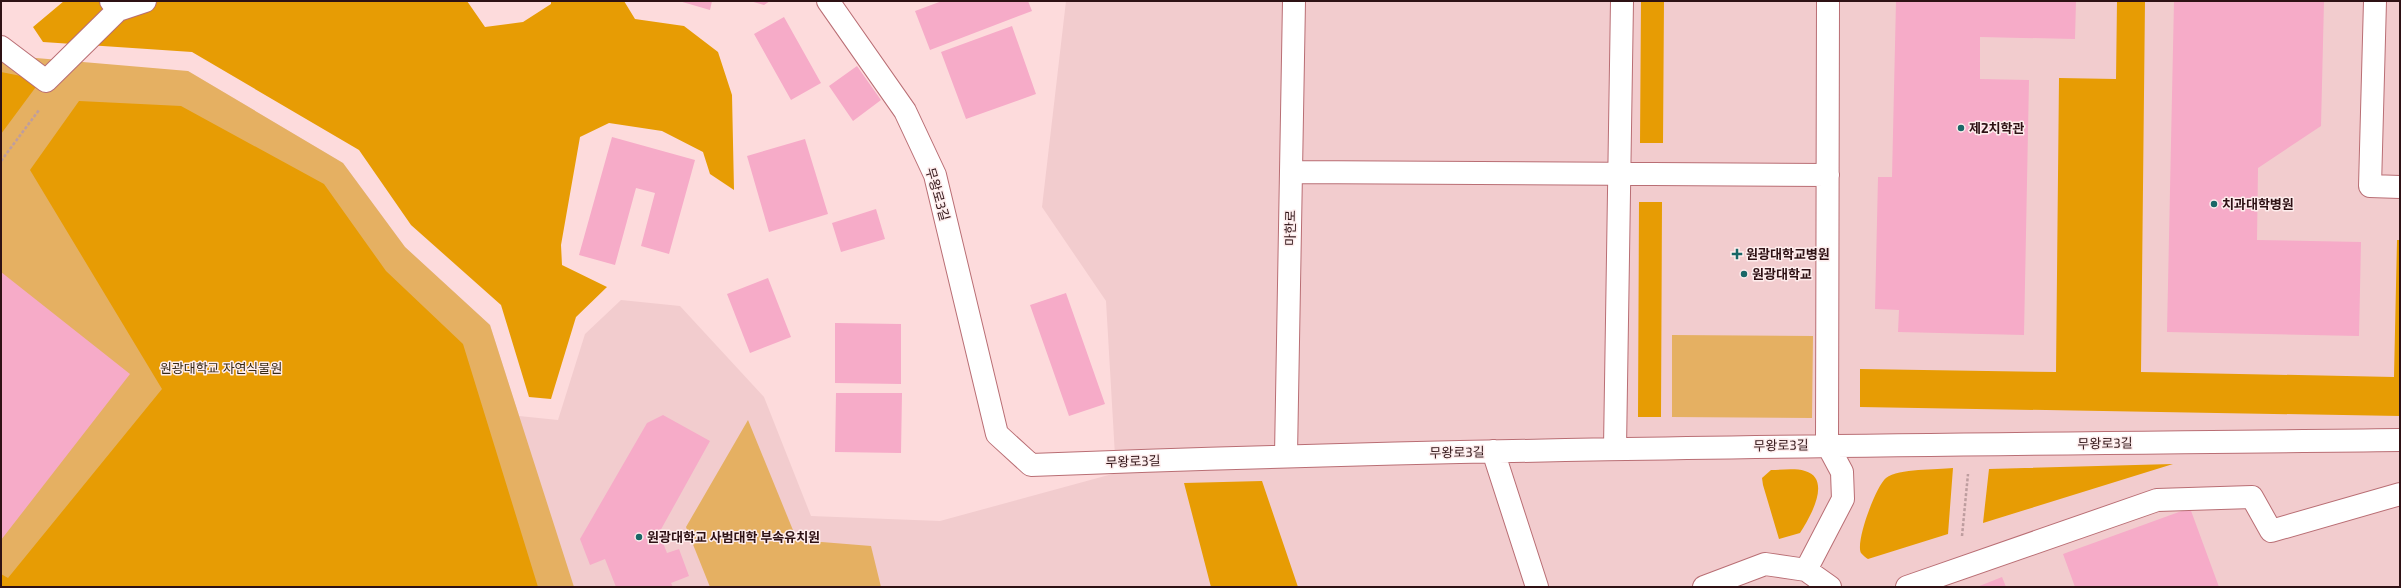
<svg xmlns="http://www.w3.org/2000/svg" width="2401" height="588" font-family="'Exo 2','Noto Sans KR',sans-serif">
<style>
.built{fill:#f2ccce}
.green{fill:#e5b062}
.forest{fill:#e79c04}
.building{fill:#f6abc8}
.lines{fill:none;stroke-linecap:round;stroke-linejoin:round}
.minor-casing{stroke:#b96e74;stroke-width:24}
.path{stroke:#be9d9f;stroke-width:2.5;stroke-dasharray:3 2;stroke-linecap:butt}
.minor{stroke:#fff;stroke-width:22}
.poi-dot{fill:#1a6767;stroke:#feeded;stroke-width:1.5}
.labels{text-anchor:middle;stroke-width:3;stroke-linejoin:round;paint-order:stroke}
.poi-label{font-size:13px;font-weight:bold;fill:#2e1114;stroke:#feeded;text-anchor:start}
.street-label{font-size:13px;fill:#2e1114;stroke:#feeded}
.park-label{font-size:13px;fill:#362815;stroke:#feeded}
</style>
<rect width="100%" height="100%" fill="#fddbdc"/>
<path class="built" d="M1066,1H2400V587H1L188,71L343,163L405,247L490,325L519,416L558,420L585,334L621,300L680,306L764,397L811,516L940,521L1116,473L1106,301L1042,207Z"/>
<path class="green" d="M1,55L188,71L343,163L405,247L490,325L574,587H1Z
M1672,335L1813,336L1812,418L1672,417Z
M748,420L797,540L871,546L881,587H710L686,527Z"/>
<path class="forest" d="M64,1H467L485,27L523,22L551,4V1H624L635,19L684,26L718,52L732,95L734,190L710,174L703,152L662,131L609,123L580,137L561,245L562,265L607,287L576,317L551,399L529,397L501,305L411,225L359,150L192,52L43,42L33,27Z
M1641,1H1664L1663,143H1640Z
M2117,1H2145L2141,372L2394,377L2397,240H2400V416L1860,407V369L2056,372L2059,78L2116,79Z
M1,72L41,80L1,134Z
M79,101L181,106L324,184L386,271L463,344L538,587H1V574L8,578L162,389L30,170Z
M1639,202H1662L1661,417H1638Z
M2173,464L1983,523L1989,469Z
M1953,468L1948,534L1868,559C1866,558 1863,555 1861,553C1855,542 1876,486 1886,478C1899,468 1937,470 1953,468Z
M1771,470C1782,470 1795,468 1805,471C1833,479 1809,519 1800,533L1779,539L1763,485L1762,478Z
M1262,481L1298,587H1211L1184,483Z"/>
<path class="building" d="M679,1H712L710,10Z
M750,1H770L764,5Z
M942,1H1028L1032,11L930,50L915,11Z
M1896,1H2076L2075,39L1980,37V79L2029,80L2024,335L1898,332L1899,310L1875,309L1878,177H1892Z
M2174,1H2324L2321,126L2258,168L2257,240L2361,242L2359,336L2167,332Z
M784,17L821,83L791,100L754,34Z
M1012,26L1036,94L966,119L941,52Z
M857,66L881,100L853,121L829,86Z
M612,137L695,160L669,254L641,246L655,193L636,188L615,265L579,255Z
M805,139L828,214L769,232L747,156Z
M876,209L885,239L841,252L832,223Z
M1,272L130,374L1,540Z
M768,278L791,337L750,353L727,294Z
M1066,293L1105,404L1069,416L1030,305Z
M835,323L901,324V384L835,383Z
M836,393H902L901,453L835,452Z
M663,415L710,441L659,533L667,553L679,549L689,576L671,583L673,587H616L605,559L590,565L580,539L647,423Z
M2190,508L2219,587H2075L2063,554Z
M2002,577L2006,587H1977Z"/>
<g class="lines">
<defs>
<path id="minor" d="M111,1L118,10L145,1
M828,1L905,111L935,175L997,434L1031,465C1487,447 1944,445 2400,440
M2375,1L2370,186L2400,187
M1,47L46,81L118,10
M1291,172L1828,175
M1615,448L1622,1
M1493,451L1537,587
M1286,455L1294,1
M1806,570L1843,499L1842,472L1827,444L1828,1
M1704,587L1765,564L1806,570L1830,587
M1907,587L2157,500L2252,497L2271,531L2400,494"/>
</defs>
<use href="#minor" class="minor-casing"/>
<path class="path" d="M1,161L39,110
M1962,536L1968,474"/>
<use href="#minor" class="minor"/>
</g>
<g class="poi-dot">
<circle cx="1961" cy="128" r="4"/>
<circle cx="2214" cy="204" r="4"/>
<path d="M1735 248h4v4h4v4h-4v4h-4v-4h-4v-4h4z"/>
<circle cx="1744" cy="274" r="4"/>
<circle cx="639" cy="537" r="4"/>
</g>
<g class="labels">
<g class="poi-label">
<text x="1969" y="133">제2치학관</text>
<text x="2222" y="209">치과대학병원</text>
<text x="1746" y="259">원광대학교병원</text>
<text x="1752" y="279">원광대학교</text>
<text x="647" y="542">원광대학교 사범대학 부속유치원</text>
</g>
<g class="street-label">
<text transform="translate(938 194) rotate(74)" y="5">무왕로3길</text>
<text transform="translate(1290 228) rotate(-89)" y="5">마한로</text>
<text transform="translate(2105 443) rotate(-1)" y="5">무왕로3길</text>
<text transform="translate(1781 445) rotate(-1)" y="5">무왕로3길</text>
<text transform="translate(1457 452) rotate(-1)" y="5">무왕로3길</text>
<text transform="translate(1133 461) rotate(-2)" y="5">무왕로3길</text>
</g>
<g class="park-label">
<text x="221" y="373">원광대학교 자연식물원</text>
</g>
</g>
<rect width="2401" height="588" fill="none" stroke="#2e1114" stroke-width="4"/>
</svg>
